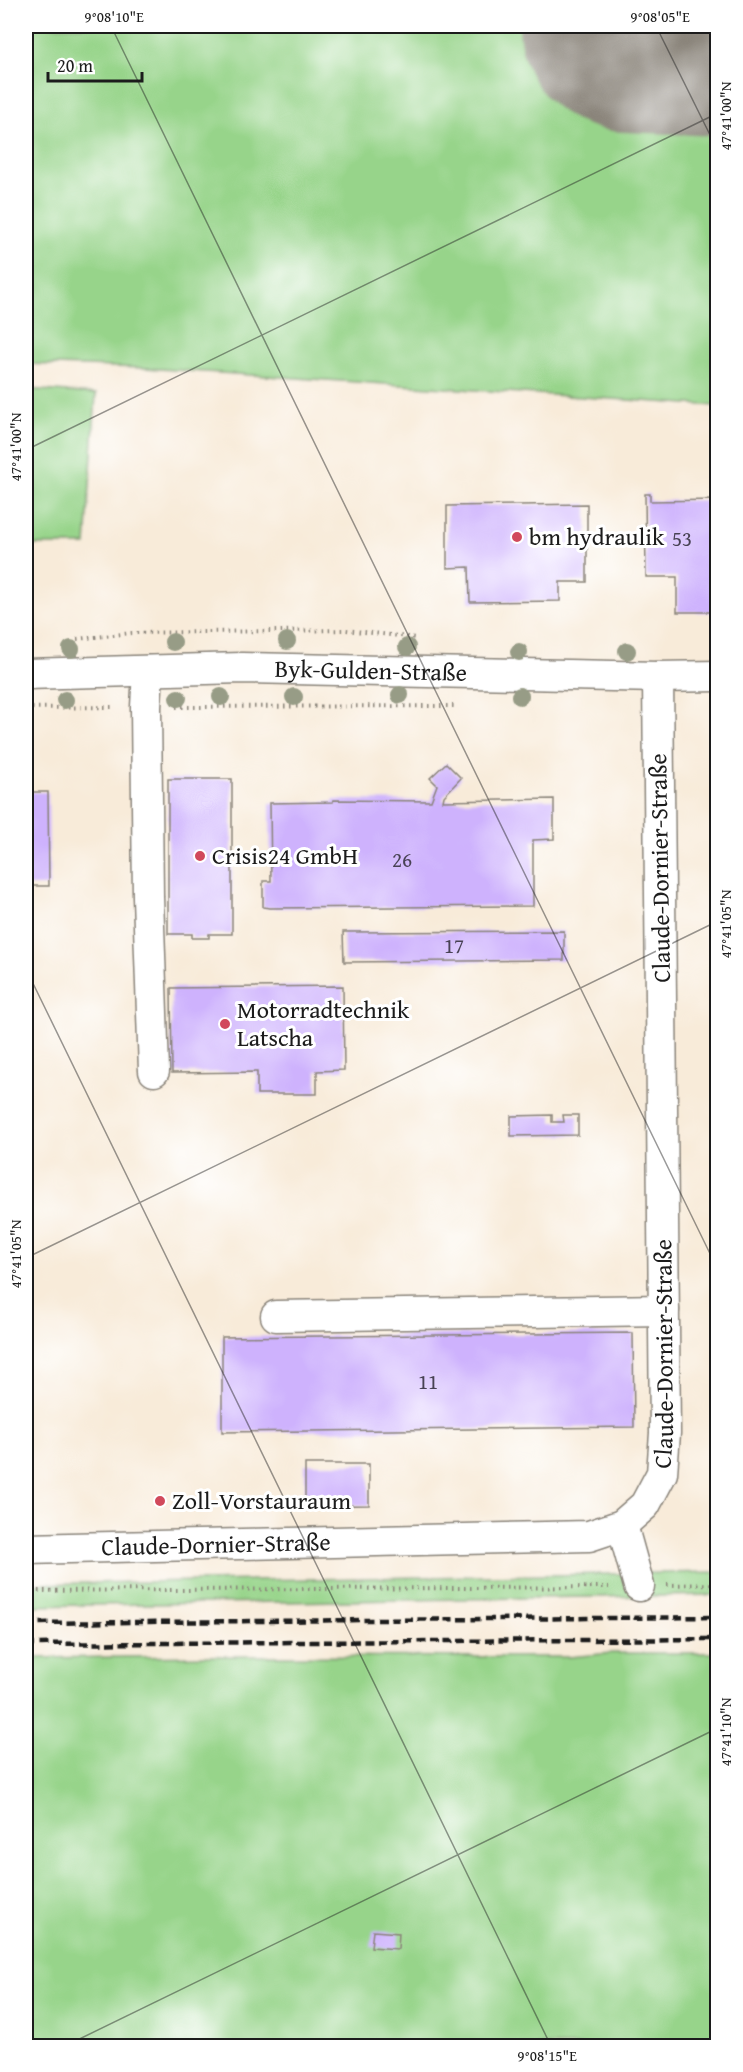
<svg xmlns="http://www.w3.org/2000/svg" width="743" height="2072" font-family="'Gentium Book Plus',serif">
<style>
.green{fill:#97d48a;stroke:#5a7853;stroke-width:1.5}
.lines{fill:none;stroke-linecap:round;stroke-linejoin:round}
.runway{stroke:#8a847a;stroke-width:212}
.building{fill:#ceb2fd}
.minor-casing{stroke:#8a847a;stroke-width:33}
.path{stroke:#8a847a;stroke-width:4;stroke-dasharray:1.5 4.5;stroke-linecap:butt}
.minor{stroke:#fff;stroke-width:30}
.rail{stroke:#1c1c1c;stroke-width:4.5;stroke-dasharray:9 4.5;stroke-linecap:butt}
.tree{fill:#979c86}
.ticks{fill:none;stroke:#1c1c1c;stroke-width:1.5;stroke-opacity:0.45}
.poi-dot{fill:#d1495b;stroke:#fff;stroke-width:2}
.labels{text-anchor:middle;stroke-width:6;stroke-linejoin:round;paint-order:stroke}
.number-label{font-size:21px;fill:#484254}
.poi-label{font-size:24px;fill:#1c1c1c;stroke:#fff;text-anchor:start}
.street-label{font-size:24px;fill:#1c1c1c;stroke:#fff}
.neatline{fill:none;stroke:#1c1c1c;stroke-width:2}
.ticks-label{font-size:15px;text-anchor:middle;fill:#1c1c1c}
</style>
<rect width="100%" height="100%" fill="#fff"/>
<filter id="ink" filterUnits="userSpaceOnUse"><feTurbulence type="fractalNoise" baseFrequency=".0167" numOctaves="2"/><feDisplacementMap in="SourceGraphic" scale="12" xChannelSelector="R" yChannelSelector="G"/><feConvolveMatrix kernelMatrix="1 2 1 2 8 2 1 2 1" color-interpolation-filters="sRGB"/></filter>
<filter id="wash" filterUnits="userSpaceOnUse"><feTurbulence type="fractalNoise" baseFrequency=".008" numOctaves="4" result="noise"/><feDisplacementMap in="SourceGraphic" scale="24" xChannelSelector="R" yChannelSelector="G"/><feGaussianBlur stdDeviation="1.35" result="paint"/><feColorMatrix in="noise" values="0 0 0 0 0 0 0 0 0 0 0 0 0 0 0 0 0 1.4 0 .05"/><feComposite in="paint" operator="in"/></filter>
<g filter="url(#wash)">
<rect width="100%" height="100%" fill="#f8ebd9"/>
<path class="green" d="M26,26H717V406L145,368L26,364Z
M26,389L96,394L86,545H26Z
M717,1572L718,1595L26,1606V1584Z
M612,1653H717V2046H26V1658L216,1656L569,1657Z"/>
<g class="lines">
<path class="runway" d="M625,26L718,30"/>
</g>
<g id="blocks">
<path class="building" d="M645,494H650V501L718,500V612H677V577H646Z
M587,504V582H560V601L470,602L469,567L447,568V506Z
M446,763L461,778L444,796L443,801L554,799V839L533,840V906L270,908L263,907V881H271L270,803L333,802V800L431,801L437,785L430,778Z
M168,779H232V934H209V938H192V934H168Z
M26,792H48L49,886H26Z
M564,931V960L344,962L343,932Z
M343,986L344,1070L317,1071V1094H257V1072L172,1073L171,988Z
M552,1115V1122H564L563,1115H578V1135L511,1136V1116Z
M633,1333L634,1427L222,1432V1337Z
M305,1464H369V1505L305,1506Z
M373,1931L399,1933L398,1949L371,1947Z"/>
</g>
</g>
<g filter="url(#ink)">
<use href="#blocks" fill-opacity="0" stroke="#8a847a" stroke-width="1.5"/>
<g class="lines">
<defs>
<g id="minor">
<path d="M148,671L146,707L148,897L154,1071"/>
<path id="s1" d="M26,674L242,668L658,677L718,676"/>
<path d="M276,1316L664,1310"/>
<path d="M622,1525L639,1586"/>
<path id="s2" d="M26,1549L589,1536L622,1525L645,1505L662,1473L665,1433L658,677"/>
</g>
</defs>
<use href="#minor" class="minor-casing"/>
<path class="path" d="M77,639L132,633L346,630L417,638
M176,707L454,706
M26,708L115,707
M667,1585L718,1584
M26,1591L609,1587"/>
<use href="#minor" class="minor"/>
<path class="rail" d="M26,1623L718,1617
M26,1644L718,1639"/>
</g>
<g class="tree">
<circle cx="287" cy="641" r="9"/>
<circle cx="173" cy="642" r="9"/>
<circle cx="407" cy="647" r="9"/>
<circle cx="71" cy="649" r="9"/>
<circle cx="627" cy="651" r="9"/>
<circle cx="519" cy="652" r="9"/>
<circle cx="400" cy="695" r="9"/>
<circle cx="520" cy="696" r="9"/>
<circle cx="221" cy="697" r="9"/>
<circle cx="294" cy="697" r="9"/>
<circle cx="178" cy="698" r="9"/>
<circle cx="65" cy="700" r="9"/>
</g>
</g>
<path class="ticks" d="M111,26L718,1270M656,26L718,151M26,450L718,113M26,969L551,2046M26,1258L718,921M65,2046L718,1728"/>
<g class="poi-dot">
<circle cx="517" cy="537" r="6"/>
<circle cx="200" cy="856" r="6"/>
<circle cx="225" cy="1024" r="6"/>
<circle cx="160" cy="1501" r="6"/>
</g>
<g class="labels">
<g class="number-label">
<text x="682" y="546">53</text>
<text x="402" y="867">26</text>
<text x="454" y="953">17</text>
<text x="428" y="1389">11</text>
</g>
<g class="poi-label">
<text x="529" y="545">bm hydraulik</text>
<text x="212" y="864">Crisis24 GmbH</text>
<text x="237" y="1018">Motorradtechnik<tspan x="237" dy="28">Latscha</tspan></text>
<text x="172" y="1509">Zoll-Vorstauraum</text>
</g>
<g class="street-label">
<text dy="8" stroke="none"><textPath href="#s1" startOffset="345">Byk-Gulden-Straße</textPath></text>
<text transform="translate(660 868) rotate(-91)" y="8">Claude-Dornier-Straße</text>
<text dy="8" stroke="none"><textPath href="#s2" startOffset="784">Claude-Dornier-Straße</textPath></text>
<text dy="8" stroke="none"><textPath href="#s2" startOffset="190">Claude-Dornier-Straße</textPath></text>
</g>
</g>
<rect width="743" height="2072" fill="none" stroke="#fff" stroke-width="66"/>
<path d="M48 72v9h94v-9" fill="none" stroke="#1c1c1c" stroke-width="3"/>
<text x="57" y="72" font-size="18" fill="#1c1c1c" stroke="#ffffff" stroke-width="4.5" paint-order="stroke">20 m</text>
<rect x="33" y="33" width="677" height="2006" class="neatline"/>
<g class="ticks-label">
<text x="114" y="22">9°08'10"E</text>
<text x="660" y="22">9°08'05"E</text>
<text transform="translate(726 116) rotate(-90)" y="5">47°41'00"N</text>
<text transform="translate(16 447) rotate(-90)" y="5">47°41'00"N</text>
<text transform="translate(726 924) rotate(-90)" y="5">47°41'05"N</text>
<text transform="translate(16 1254) rotate(-90)" y="5">47°41'05"N</text>
<text transform="translate(726 1732) rotate(-90)" y="5">47°41'10"N</text>
<text x="547" y="2061">9°08'15"E</text>
</g>
</svg>
